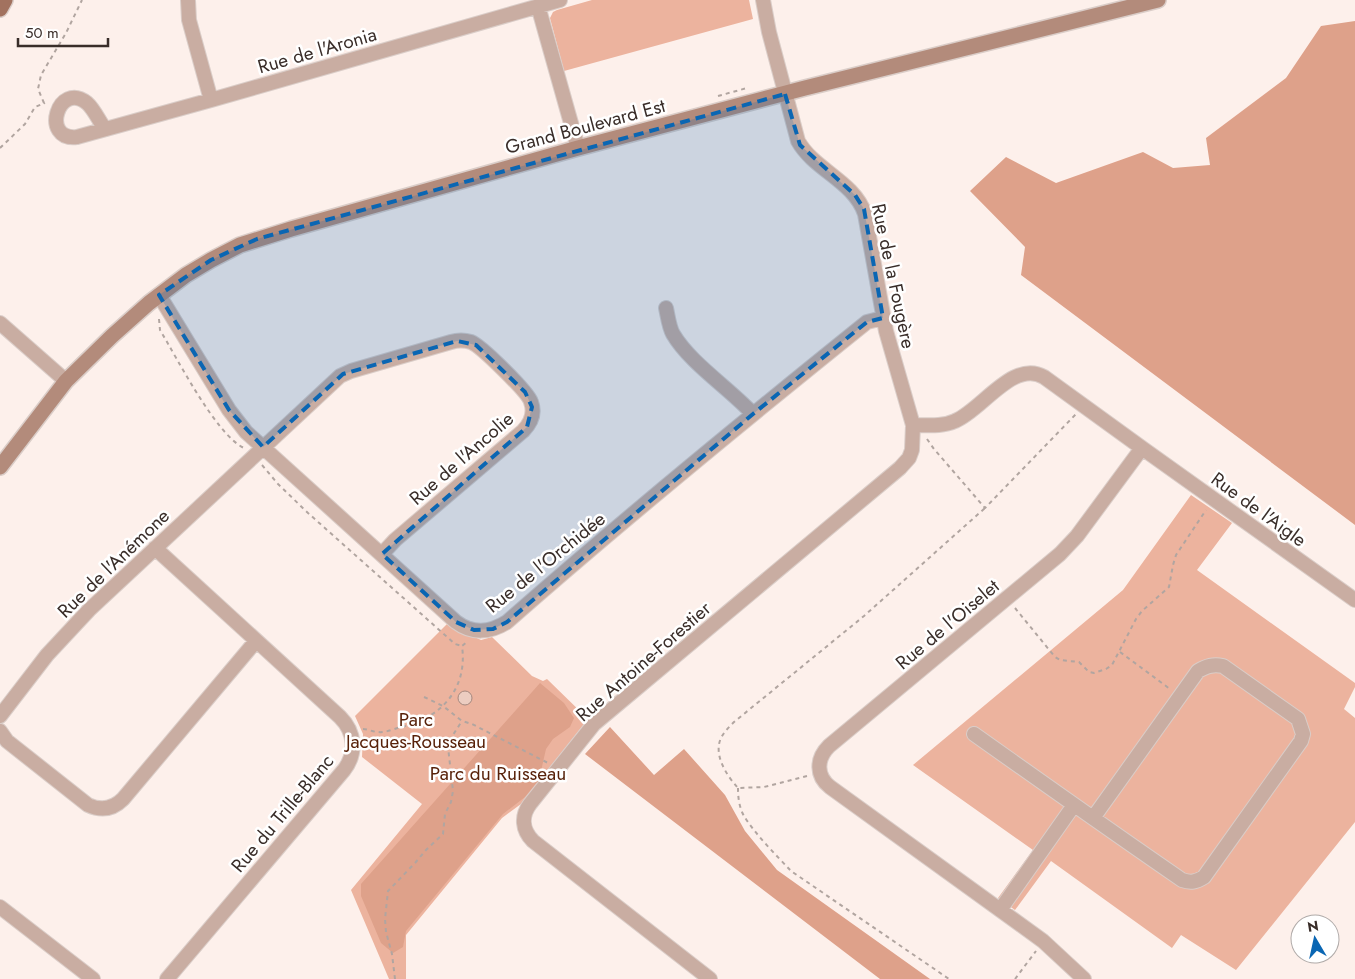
<svg xmlns="http://www.w3.org/2000/svg" width="1355" height="979" font-family="Jost,sans-serif">
<style>
.green{fill:#ecb39e}
.forest{fill:#dea18a}
.building{fill:#eccdc1;stroke:#a5887e}
.lines{fill:none;stroke-linecap:round;stroke-linejoin:round}
.street-casing{stroke:#dacdc8;stroke-width:16}
.secondary-casing{stroke:#dacdc8;stroke-width:18}
.primary-casing{stroke:#dacdc8;stroke-width:18}
.path{stroke:#b1a5a0;stroke-width:2;stroke-dasharray:4 4;stroke-linecap:butt}
.street{stroke:#c9ada2;stroke-width:14}
.secondary{stroke:#b38b7b;stroke-width:15}
.primary{stroke:#a2725f;stroke-width:15}
.marked{fill:#0a66b3;fill-opacity:0.2;stroke:#0a66b3;stroke-width:4;stroke-dasharray:10 6;stroke-linejoin:round}
.labels{text-anchor:middle;stroke-width:5;stroke-linejoin:round;paint-order:stroke}
.street-label{font-size:19px;fill:#392d29;stroke:#fff}
.park-label{font-size:19px;fill:#58220a;stroke:#fff}
</style>
<rect width="100%" height="100%" fill="#fdf0eb"/>
<path class="green" d="M592,0H749L753,19L564,71L550,18L553,12L557,10Z
M1191,495L1232,523L1197,570L1355,683V687L1344,709L1355,718V822L1236,970L1181,935L1172,948L1051,861L1015,910L998,898L1033,850L913,765L1123,590Z
M447,624L481,640L492,637L532,676L543,681L547,679L588,719L521,804L502,818L406,935V979H389L351,890L422,804L362,757L363,734L355,716Z"/>
<path class="forest" d="M1355,21V525L1021,275L1025,247L970,191L1006,157L1056,183L1143,152L1173,168L1210,165L1206,138L1286,78L1321,26Z
M540,683L564,703L574,718L570,727L553,739L546,749L539,780L525,797L503,814L406,931L403,947L393,953L381,943L361,896V884Z
M610,727L654,775L684,749L725,795L745,831L777,870L930,979H880L585,754Z"/>
<path class="building" d="M458 698a7 7 0 1 1 14 0a7 7 0 1 1-14 0Z"/>
<g class="lines">
<defs>
<path id="street" d="M188,0L189,20L211,100
M538,6L578,148
M105,129C99,121 94,109 87,103C58,80 40,141 77,137L211,100L560,0
M159,295L229,410L246,432L456,622C472,634 490,633 507,622C624,519 745,420 867,322L883,318
M666,308C668,317 669,327 673,334C690,363 729,388 753,414
M0,323L66,381
M913,425C927,425 942,427 955,421C982,410 1013,359 1044,377L1142,448L1077,536L1060,554L829,746C816,759 816,776 830,787L1043,941L1084,979
M1142,448L1355,600
M155,548L340,717C355,732 357,753 344,770L167,979
M0,716L47,655L89,610L340,376L351,371L451,342C458,340 464,340 471,342C481,346 528,392 531,402C535,413 531,423 523,431L395,540L382,554
M0,731L7,741L88,805C101,811 113,809 123,799L256,641
M974,734C1043,783 1112,832 1182,880C1191,883 1196,882 1204,877L1301,741L1303,734L1298,719L1223,666C1213,664 1207,666 1198,671L1093,818
M0,907L93,979
M1000,910L1074,805
M710,979L533,841C522,830 521,816 530,804L594,724L900,468L909,458L912,450L913,425L886,331L865,214C854,181 814,170 798,141L769,32L763,0"/>
<path id="secondary" d="M0,467L66,381L112,336L149,303L186,275L211,260L240,245L291,229L578,148L805,88L1158,0"/>
<path id="primary" d="M0,9L5,0"/>
</defs>
<use href="#street" class="street-casing"/>
<use href="#secondary" class="secondary-casing"/>
<use href="#primary" class="primary-casing"/>
<path class="path" d="M718,96L747,88
M44,103L38,89L41,75L66,33L82,0
M0,148L25,124L35,107L45,103
M159,319L160,330C177,358 216,435 244,448
M927,439L934,449L985,508L1076,414
M262,465L278,484L308,513L455,644L462,646
M1015,608L1055,657L1060,660L1079,662L1089,672L1094,673L1106,669L1112,665L1136,619L1142,611L1169,587L1173,565L1176,555L1206,510
M1120,652L1170,689
M424,697L443,706L462,721L472,724L548,763
M363,729C368,729 373,732 378,732C385,733 394,729 401,727C441,718 468,689 462,646L468,641
M807,776L764,787L738,788C727,776 713,755 721,738C724,732 729,727 734,722L864,616L985,508
M738,788C738,797 739,807 744,816C755,834 776,855 791,871L949,979
M395,979L392,954L386,932L385,919L388,891L415,863L426,850L443,834L445,814L451,802L453,791L448,747L449,741L462,721
M1015,979L1036,951"/>
<use href="#street" class="street"/>
<use href="#secondary" class="secondary"/>
<use href="#primary" class="primary"/>
</g>
<path class="marked" d="M785,94L800,145L855,195L864,209L883,318L867,322L753,414L507,622L493,629L474,630L456,622L382,554L527,427L532,407L525,392L476,345L457,341L343,374L263,447L229,410L159,295L211,260L257,239Z"/>
<g class="labels">
<g class="street-label">
<text transform="translate(317 50) rotate(-16)" y="7">Rue de l'Aronia</text>
<text transform="translate(585 126) rotate(-15)" y="7">Grand Boulevard Est</text>
<text transform="translate(894 276) rotate(78)" y="7">Rue de la Fougère</text>
<text transform="translate(461 458) rotate(-41)" y="7">Rue de l'Ancolie</text>
<text transform="translate(1259 509) rotate(36)" y="7">Rue de l'Aigle</text>
<text transform="translate(545 562) rotate(-39)" y="7">Rue de l'Orchidée</text>
<text transform="translate(113 563) rotate(-44)" y="7">Rue de l'Anémone</text>
<text transform="translate(947 624) rotate(-40)" y="7">Rue de l'Oiselet</text>
<text transform="translate(643 661) rotate(-41)" y="7">Rue Antoine-Forestier</text>
<text transform="translate(282 813) rotate(-50)" y="7">Rue du Trille-Blanc</text>
</g>
<g class="park-label">
<text x="416" y="726">Parc<tspan x="416" dy="22">Jacques-Rousseau</tspan></text>
<text x="498" y="780">Parc du Ruisseau</text>
</g>
</g>
<g transform="translate(1315 939) rotate(351)"><circle r="24" fill="#ffffff" stroke="#b0aba9"/>
<path d="M0-4L9 19L0 12L-9 19Z" fill="#0a66b3"/>
<text y="-8" font-size="14" font-weight="bold" text-anchor="middle" fill="#392d29">N</text>
</g>
<path d="M18 38v8h90v-8" fill="none" stroke="#392d29" stroke-width="2.5"/>
<text x="25" y="38" font-size="15" fill="#392d29" stroke="#ffffff" stroke-width="4" paint-order="stroke">50 m</text>
</svg>
